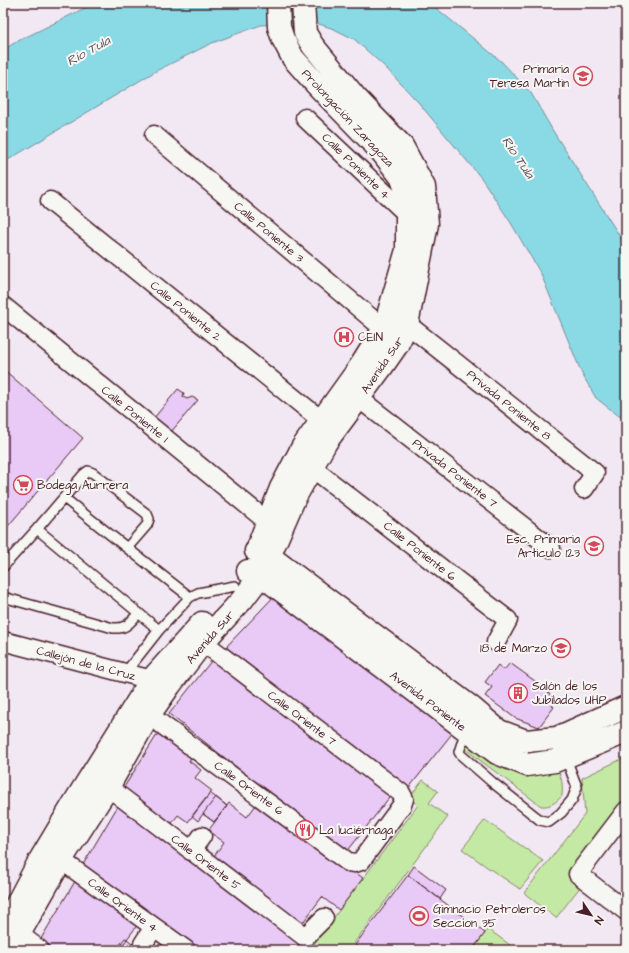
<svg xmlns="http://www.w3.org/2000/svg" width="629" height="953" font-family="'Architects Daughter',sans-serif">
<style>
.green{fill:#c4e9a4;stroke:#878468}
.water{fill:#8adae5;stroke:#708f9b}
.building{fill:#e9c9f6;stroke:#4a1f2b}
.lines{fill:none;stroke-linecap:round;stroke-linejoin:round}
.lane-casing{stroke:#4a1f2b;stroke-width:12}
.street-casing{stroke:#4a1f2b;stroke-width:21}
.secondary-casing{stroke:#4a1f2b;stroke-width:25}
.lane{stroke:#f6f6f2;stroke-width:9}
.street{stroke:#f6f6f2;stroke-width:18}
.secondary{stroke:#f6f6f2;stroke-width:22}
.labels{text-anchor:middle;stroke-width:4;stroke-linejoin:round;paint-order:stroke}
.poi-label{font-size:12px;fill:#4a1f2b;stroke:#f6f6f2;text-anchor:start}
.street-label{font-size:12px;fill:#4a1f2b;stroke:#f6f6f2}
.water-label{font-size:13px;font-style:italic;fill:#5a4e5a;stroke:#f6f6f2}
</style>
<rect width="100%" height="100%" fill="#f2e8f3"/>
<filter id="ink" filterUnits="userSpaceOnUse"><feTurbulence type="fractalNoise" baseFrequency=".025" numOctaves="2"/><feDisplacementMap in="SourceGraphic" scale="8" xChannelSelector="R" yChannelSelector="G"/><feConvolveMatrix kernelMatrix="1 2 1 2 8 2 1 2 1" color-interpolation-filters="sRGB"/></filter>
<g filter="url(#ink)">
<path class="green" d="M461,739L557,768C562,779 563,784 562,796C556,802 551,807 541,806L457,743Z
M626,757V805L584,882L556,918L524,893L585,814L582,778Z
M423,780L438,791L429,803L448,817L349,950H295L302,941L311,948L418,805L409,798Z
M485,820L543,861L520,889L487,867L462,849Z
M488,929L517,950H473Z"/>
<path class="water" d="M95,3H430L502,62L531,93L553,131L626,246V419L619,416L596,398L582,374L541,274L511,223L482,179L418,102L385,67L354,39L334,29L313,22L261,25L212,43L156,71L3,163V50L16,42Z"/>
<path class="building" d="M3,369L83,438L3,532Z
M178,389L184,393L183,397L187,399L192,397L198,400L171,432L153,419Z
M279,591L454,731L408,789L226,647Z
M216,655L392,794L346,853L169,714Z
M510,663L546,689L555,701L552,706L554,707L539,727L515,718L485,696L492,687L485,682L498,665L504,670Z
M162,727L193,755L189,761L201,770L195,778L212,791L188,822L178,815L169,827L121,792Z
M210,793L227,806L214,822L203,814L198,821L192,816Z
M216,797L227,806L214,822L203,814Z
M259,801L363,878L339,910L322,897L301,925L212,859L224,842L208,831L229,803L247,817Z
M119,804L303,942L297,950H190L81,868Z
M414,866L446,890L440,899L408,875Z
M408,875L485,933L472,950H361L355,945Z
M77,878L139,923L127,939L125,938L116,950H49L39,942Z
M127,939L141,950H119Z"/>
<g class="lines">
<defs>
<path id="lane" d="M37,529L84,474L88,471L93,473L147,514L149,519L147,525L127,548L64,498
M127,548L190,597
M3,567L37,529L159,630
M3,597L113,628C127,629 129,623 139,613
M125,673L159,630L190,597L198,593L235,586
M466,730L459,752L461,755L492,782L540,820L549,822L561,813L572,800L577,787L565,756"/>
<path id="street" d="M305,118L407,214L415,218
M154,135L384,329
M50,201L321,420
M3,306L268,522
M407,324L595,473L584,489
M348,390L551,548
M311,467L508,620L496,642
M3,641L163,683
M137,708L149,715L348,862L355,863L361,861L402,805L404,799L401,793L203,642
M96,780L108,787L305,937L324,918
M626,811L578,874L626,911
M191,851L202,836
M61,860L186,950
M19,934L40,950
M143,944L154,927"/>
<path id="secondary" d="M259,544L281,488L302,448L360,367L384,329L407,250V194L402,178L381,151L316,84L293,58L283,39L279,27L278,3
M256,551L269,556L472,708L499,731L526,741L557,738L626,707
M248,571L261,575L497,753L527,765L555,761L626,732
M3,930L40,860L76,800L151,680L202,623
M9,950L19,934L61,860L108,787L149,715L170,685L203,642L242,600L261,575L294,499L326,442L381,368L397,345L407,324L427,224L424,187L402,146L355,97L313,46L305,33L303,3"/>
</defs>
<use href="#lane" class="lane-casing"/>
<use href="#street" class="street-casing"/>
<use href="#secondary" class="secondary-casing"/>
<use href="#lane" class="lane"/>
<use href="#street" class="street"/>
<use href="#secondary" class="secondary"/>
</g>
</g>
<defs>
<symbol id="school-ring" viewBox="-11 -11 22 22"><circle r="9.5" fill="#f6f6f2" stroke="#d1495b" stroke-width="1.5"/><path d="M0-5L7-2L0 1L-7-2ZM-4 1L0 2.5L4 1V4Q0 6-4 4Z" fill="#d1495b"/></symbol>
<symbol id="hospital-ring" viewBox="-11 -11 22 22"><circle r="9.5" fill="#f6f6f2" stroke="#d1495b" stroke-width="1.5"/><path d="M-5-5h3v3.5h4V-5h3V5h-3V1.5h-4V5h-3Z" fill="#d1495b"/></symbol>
<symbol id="supermarket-ring" viewBox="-11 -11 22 22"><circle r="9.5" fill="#f6f6f2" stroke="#d1495b" stroke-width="1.5"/><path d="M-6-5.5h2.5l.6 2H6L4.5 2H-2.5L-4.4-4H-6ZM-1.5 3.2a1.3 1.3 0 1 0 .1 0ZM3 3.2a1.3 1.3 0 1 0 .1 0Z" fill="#d1495b"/></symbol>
<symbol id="building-ring" viewBox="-11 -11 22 22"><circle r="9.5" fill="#f6f6f2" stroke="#d1495b" stroke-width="1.5"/><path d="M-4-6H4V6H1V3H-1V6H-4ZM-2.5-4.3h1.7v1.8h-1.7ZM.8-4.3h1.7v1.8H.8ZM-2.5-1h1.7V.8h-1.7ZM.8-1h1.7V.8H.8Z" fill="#d1495b"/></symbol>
<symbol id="restaurant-ring" viewBox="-11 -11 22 22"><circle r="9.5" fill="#f6f6f2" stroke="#d1495b" stroke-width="1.5"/><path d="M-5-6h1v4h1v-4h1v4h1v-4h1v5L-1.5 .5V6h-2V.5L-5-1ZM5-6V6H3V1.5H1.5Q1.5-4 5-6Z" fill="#d1495b"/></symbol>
<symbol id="stadium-ring" viewBox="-11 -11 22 22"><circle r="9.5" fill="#f6f6f2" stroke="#d1495b" stroke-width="1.5"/><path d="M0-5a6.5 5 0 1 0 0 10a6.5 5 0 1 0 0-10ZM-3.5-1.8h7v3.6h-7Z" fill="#d1495b"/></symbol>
</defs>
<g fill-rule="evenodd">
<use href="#school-ring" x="572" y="65" width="22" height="22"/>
<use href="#hospital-ring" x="333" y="326" width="22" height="22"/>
<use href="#supermarket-ring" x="12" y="474" width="22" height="22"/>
<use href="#school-ring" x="583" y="535" width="22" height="22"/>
<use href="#school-ring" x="550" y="637" width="22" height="22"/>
<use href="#building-ring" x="507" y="682" width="22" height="22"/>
<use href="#restaurant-ring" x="294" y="819" width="22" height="22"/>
<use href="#stadium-ring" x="408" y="905" width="22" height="22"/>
</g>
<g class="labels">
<g class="poi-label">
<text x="569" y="73" text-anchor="end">Primaria<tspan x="569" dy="14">Teresa Martin</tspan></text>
<text x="358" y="341">CEIN</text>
<text x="37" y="489">Bodega Aurrera</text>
<text x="580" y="543" text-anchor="end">Esc. Primaria<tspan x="580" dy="14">Articulo 123</tspan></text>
<text x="547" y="652" text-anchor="end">18 de Marzo</text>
<text x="532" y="690">Salón de los<tspan x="532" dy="14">Jubilados UHP</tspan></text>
<text x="319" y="834">La luciérnaga</text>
<text x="433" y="913">Gimnacio Petroleros<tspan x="433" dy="14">Seccion 35</tspan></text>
</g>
<g class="street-label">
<text transform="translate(348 118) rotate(47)" y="4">Prolongación Zaragoza</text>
<text transform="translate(356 166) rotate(44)" y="4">Calle Poniente 4</text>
<text transform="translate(269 232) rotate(40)" y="4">Calle Poniente 3</text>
<text transform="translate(186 311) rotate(39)" y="4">Calle Poniente 2</text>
<text transform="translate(382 365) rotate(-56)" y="4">Avenida Sur</text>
<text transform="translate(509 405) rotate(39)" y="4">Privada Poniente 8</text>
<text transform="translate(135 414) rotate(39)" y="4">Calle Poniente 1</text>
<text transform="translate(455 473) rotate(38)" y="4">Privada Poniente 7</text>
<text transform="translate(420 551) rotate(38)" y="4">Calle Poniente 6</text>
<text transform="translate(210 637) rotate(-49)" y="4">Avenida Sur</text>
<text transform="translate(86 663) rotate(15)" y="4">Callejón de la Cruz</text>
<text transform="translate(428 701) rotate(37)" y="4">Avenida Poniente</text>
<text transform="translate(302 718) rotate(37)" y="4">Calle Oriente 7</text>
<text transform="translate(249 788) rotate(36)" y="4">Calle Oriente 6</text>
<text transform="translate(206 862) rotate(37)" y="4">Calle Oriente 5</text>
<text transform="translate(123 905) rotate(36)" y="4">Calle Oriente 4</text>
</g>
<g class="water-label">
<text transform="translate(88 50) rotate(-29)" y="5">Río Tula</text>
<text transform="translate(519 157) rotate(56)" y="5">Río Tula</text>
</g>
</g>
<rect width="629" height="953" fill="none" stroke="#f6f6f2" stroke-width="16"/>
<rect x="8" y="8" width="613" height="937" fill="none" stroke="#4a1f2b" stroke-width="1.5" filter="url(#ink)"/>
<g transform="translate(591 915) rotate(125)" stroke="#f6f6f2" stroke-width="3" paint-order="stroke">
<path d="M0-3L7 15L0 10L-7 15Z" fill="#4a1f2b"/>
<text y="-6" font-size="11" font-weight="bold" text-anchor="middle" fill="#4a1f2b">N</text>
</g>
</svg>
